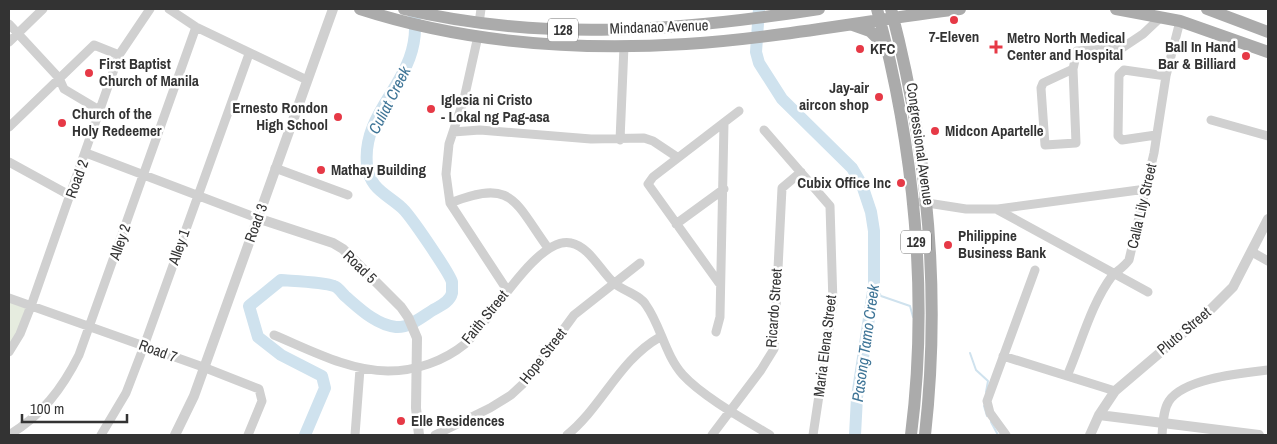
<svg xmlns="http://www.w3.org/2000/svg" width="1277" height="444" font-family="'Archivo Narrow',sans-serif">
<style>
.green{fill:#e6ecdf}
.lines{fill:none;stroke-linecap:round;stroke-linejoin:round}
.stream{stroke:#cfe2ee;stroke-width:2}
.river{stroke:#cfe2ee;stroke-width:12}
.minor{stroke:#d0d0d0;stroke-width:9}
.tertiary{stroke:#d0d0d0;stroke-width:10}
.primary{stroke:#ababab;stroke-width:12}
.poi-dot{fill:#e63946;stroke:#fff;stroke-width:2}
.labels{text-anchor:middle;stroke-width:5;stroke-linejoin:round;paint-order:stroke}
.shield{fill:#fff;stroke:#707070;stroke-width:1}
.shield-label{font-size:14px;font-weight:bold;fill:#333}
.street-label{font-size:15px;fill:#333;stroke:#fff}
.poi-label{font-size:15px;font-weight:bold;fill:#333;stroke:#fff;text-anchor:start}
.water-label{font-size:16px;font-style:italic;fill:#3f7597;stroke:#fff}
</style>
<rect width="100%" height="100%" fill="#fff"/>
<path class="green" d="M9,302L26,308L17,332L9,347Z"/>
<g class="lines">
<path class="stream" d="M874,285L881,296L910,306L913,317
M970,353L976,370L988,381L986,392
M984,406L987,416
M991,422L998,435"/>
<path class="river" d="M759,9L756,52L759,63L782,99L852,168L862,185L871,212L874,231V285L857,397L855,435
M305,435L325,388L322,376L281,355L258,337L249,306L281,280C293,281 324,282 334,286C338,287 342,293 345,296C359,308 376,325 396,327C409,328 422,317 433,310C440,306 450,302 452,293C452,290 452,284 452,282C450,274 409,213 401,207C385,193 370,189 367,165C361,106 424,79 414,14"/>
<path class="minor" d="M169,9L196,27L307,80
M479,23L481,9
M9,24L59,78L64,89L101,111
M478,36L464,99L449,144L446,174L450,203L507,290
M9,42L43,9
M1073,69L1043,83L1041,88L1045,145L1076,143L1073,69L1077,51L1122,48L1143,34L1161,17
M1211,120L1268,136
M9,127L94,45L119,55
M764,130L830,206L833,303L813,435
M453,132L480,130L591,139L644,138L653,141L677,157
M1156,135L1122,140L1118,136L1119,75L1124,70L1166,76
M620,140L624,46
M86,153L257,218
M9,162L71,196
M275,168L348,195
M921,202L966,209H998L1146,189
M450,203C513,178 514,201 548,248
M998,210L1148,292
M676,224L724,189
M1252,252L1268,261
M719,283L648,184L653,177L739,111
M9,298L203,367L259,389L262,401L248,435
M716,332L720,317L724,123
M274,335C310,350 349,371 388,371C416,371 444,361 465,344C489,323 537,235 571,243C590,247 601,272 615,284C624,291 640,295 646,305C661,326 665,355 683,375C702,396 745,420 770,435
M9,352L20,334L31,306L119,55L150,9
M1003,356L1115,391
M1067,376C1081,344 1091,304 1112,276C1117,271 1124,267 1129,260L1154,153L1166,76L1180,21
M9,435C42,415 62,389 79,355L196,27
M101,435L126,393L144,346L249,54
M355,435L360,369
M435,435L490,408L511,395L525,382L574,315L640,263
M567,435C602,407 619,360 660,337
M712,435L761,370L774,349L782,188L801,172
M1006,435L990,413L987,401L1035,270
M1162,435C1163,424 1163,410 1169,401C1184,378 1243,373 1268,370"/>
<path class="tertiary" d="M257,218L333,243L343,249L401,307L408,317L417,338L416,408L419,435
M1099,415L1259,435
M175,435L194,396L333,9
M1090,435L1099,415L1115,391L1209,311L1233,287L1268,219"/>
<path class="primary" d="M360,9C465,43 577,51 686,44C778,38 869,20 960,9
M404,9C542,42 681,31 819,9
M877,9C914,146 929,294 911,435
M891,9C927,147 941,293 925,435
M1116,9L1180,21L1268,52
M1207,9L1268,32
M853,25L870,31L885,46"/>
</g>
<g class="poi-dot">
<circle cx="954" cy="20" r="5"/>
<path d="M993.5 39.5h5v5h5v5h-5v5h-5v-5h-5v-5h5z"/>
<circle cx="860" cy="49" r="5"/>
<circle cx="1246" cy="56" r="5"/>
<circle cx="89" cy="73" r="5"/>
<circle cx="879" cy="97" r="5"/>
<circle cx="431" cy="109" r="5"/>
<circle cx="338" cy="117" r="5"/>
<circle cx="62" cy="123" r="5"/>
<circle cx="935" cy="131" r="5"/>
<circle cx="321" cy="170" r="5"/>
<circle cx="901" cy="183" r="5"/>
<circle cx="948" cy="245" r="5"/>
<circle cx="401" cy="421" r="5"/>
</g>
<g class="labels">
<g class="shield">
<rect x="548" y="18.5" width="30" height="23" rx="4"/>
<rect x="901" y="230.5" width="30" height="23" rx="4"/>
</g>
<g class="shield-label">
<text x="563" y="35">128</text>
<text x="916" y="247">129</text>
</g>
<g class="street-label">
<text transform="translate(659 27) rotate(-2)" y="5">Mindanao Avenue</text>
<text transform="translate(920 144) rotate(82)" y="5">Congressional Avenue</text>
<text transform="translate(77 179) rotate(-70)" y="5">Road 2</text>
<text transform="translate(1142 206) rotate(-77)" y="5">Calla Lily Street</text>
<text transform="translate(256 223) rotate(-70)" y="5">Road 3</text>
<text transform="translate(120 242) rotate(-71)" y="5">Alley 2</text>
<text transform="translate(179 247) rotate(-71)" y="5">Alley 1</text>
<text transform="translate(360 267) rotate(44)" y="5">Road 5</text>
<text transform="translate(774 308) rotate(-86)" y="5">Ricardo Street</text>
<text transform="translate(485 317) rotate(-51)" y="5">Faith Street</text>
<text transform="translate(1184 331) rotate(-40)" y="5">Pluto Street</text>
<text transform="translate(825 346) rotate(-83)" y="5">Maria Elena Street</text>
<text transform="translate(158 351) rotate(20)" y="5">Road 7</text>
<text transform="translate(543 356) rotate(-52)" y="5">Hope Street</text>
</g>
<g class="poi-label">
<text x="954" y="42" text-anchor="middle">7-Eleven</text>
<text x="1007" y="43">Metro North Medical<tspan x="1007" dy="17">Center and Hospital</tspan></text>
<text x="1236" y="52" text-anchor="end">Ball In Hand<tspan x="1236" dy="17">Bar &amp; Billiard</tspan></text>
<text x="870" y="54">KFC</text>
<text x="99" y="69">First Baptist<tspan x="99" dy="17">Church of Manila</tspan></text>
<text x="869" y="93" text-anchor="end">Jay-air<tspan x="869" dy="17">aircon shop</tspan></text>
<text x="441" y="105">Iglesia ni Cristo<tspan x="441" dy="17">- Lokal ng Pag-asa</tspan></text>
<text x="328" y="113" text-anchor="end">Ernesto Rondon<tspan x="328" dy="17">High School</tspan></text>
<text x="72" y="119">Church of the<tspan x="72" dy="17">Holy Redeemer</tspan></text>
<text x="945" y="136">Midcon Apartelle</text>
<text x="331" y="175">Mathay Building</text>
<text x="891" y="188" text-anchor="end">Cubix Office Inc</text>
<text x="958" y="241">Philippine<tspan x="958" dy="17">Business Bank</tspan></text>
<text x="411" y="426">Elle Residences</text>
</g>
<g class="water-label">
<text transform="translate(389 100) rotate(-63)" y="6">Culiat Creek</text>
<text transform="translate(865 343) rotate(-82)" y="6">Pasong Tamo Creek</text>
</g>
</g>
<rect width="1277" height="444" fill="none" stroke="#333333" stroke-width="20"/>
<path d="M22 414v8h105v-8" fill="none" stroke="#333333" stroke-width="2.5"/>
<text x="30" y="414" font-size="15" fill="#333333" stroke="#ffffff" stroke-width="4" paint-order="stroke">100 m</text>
</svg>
